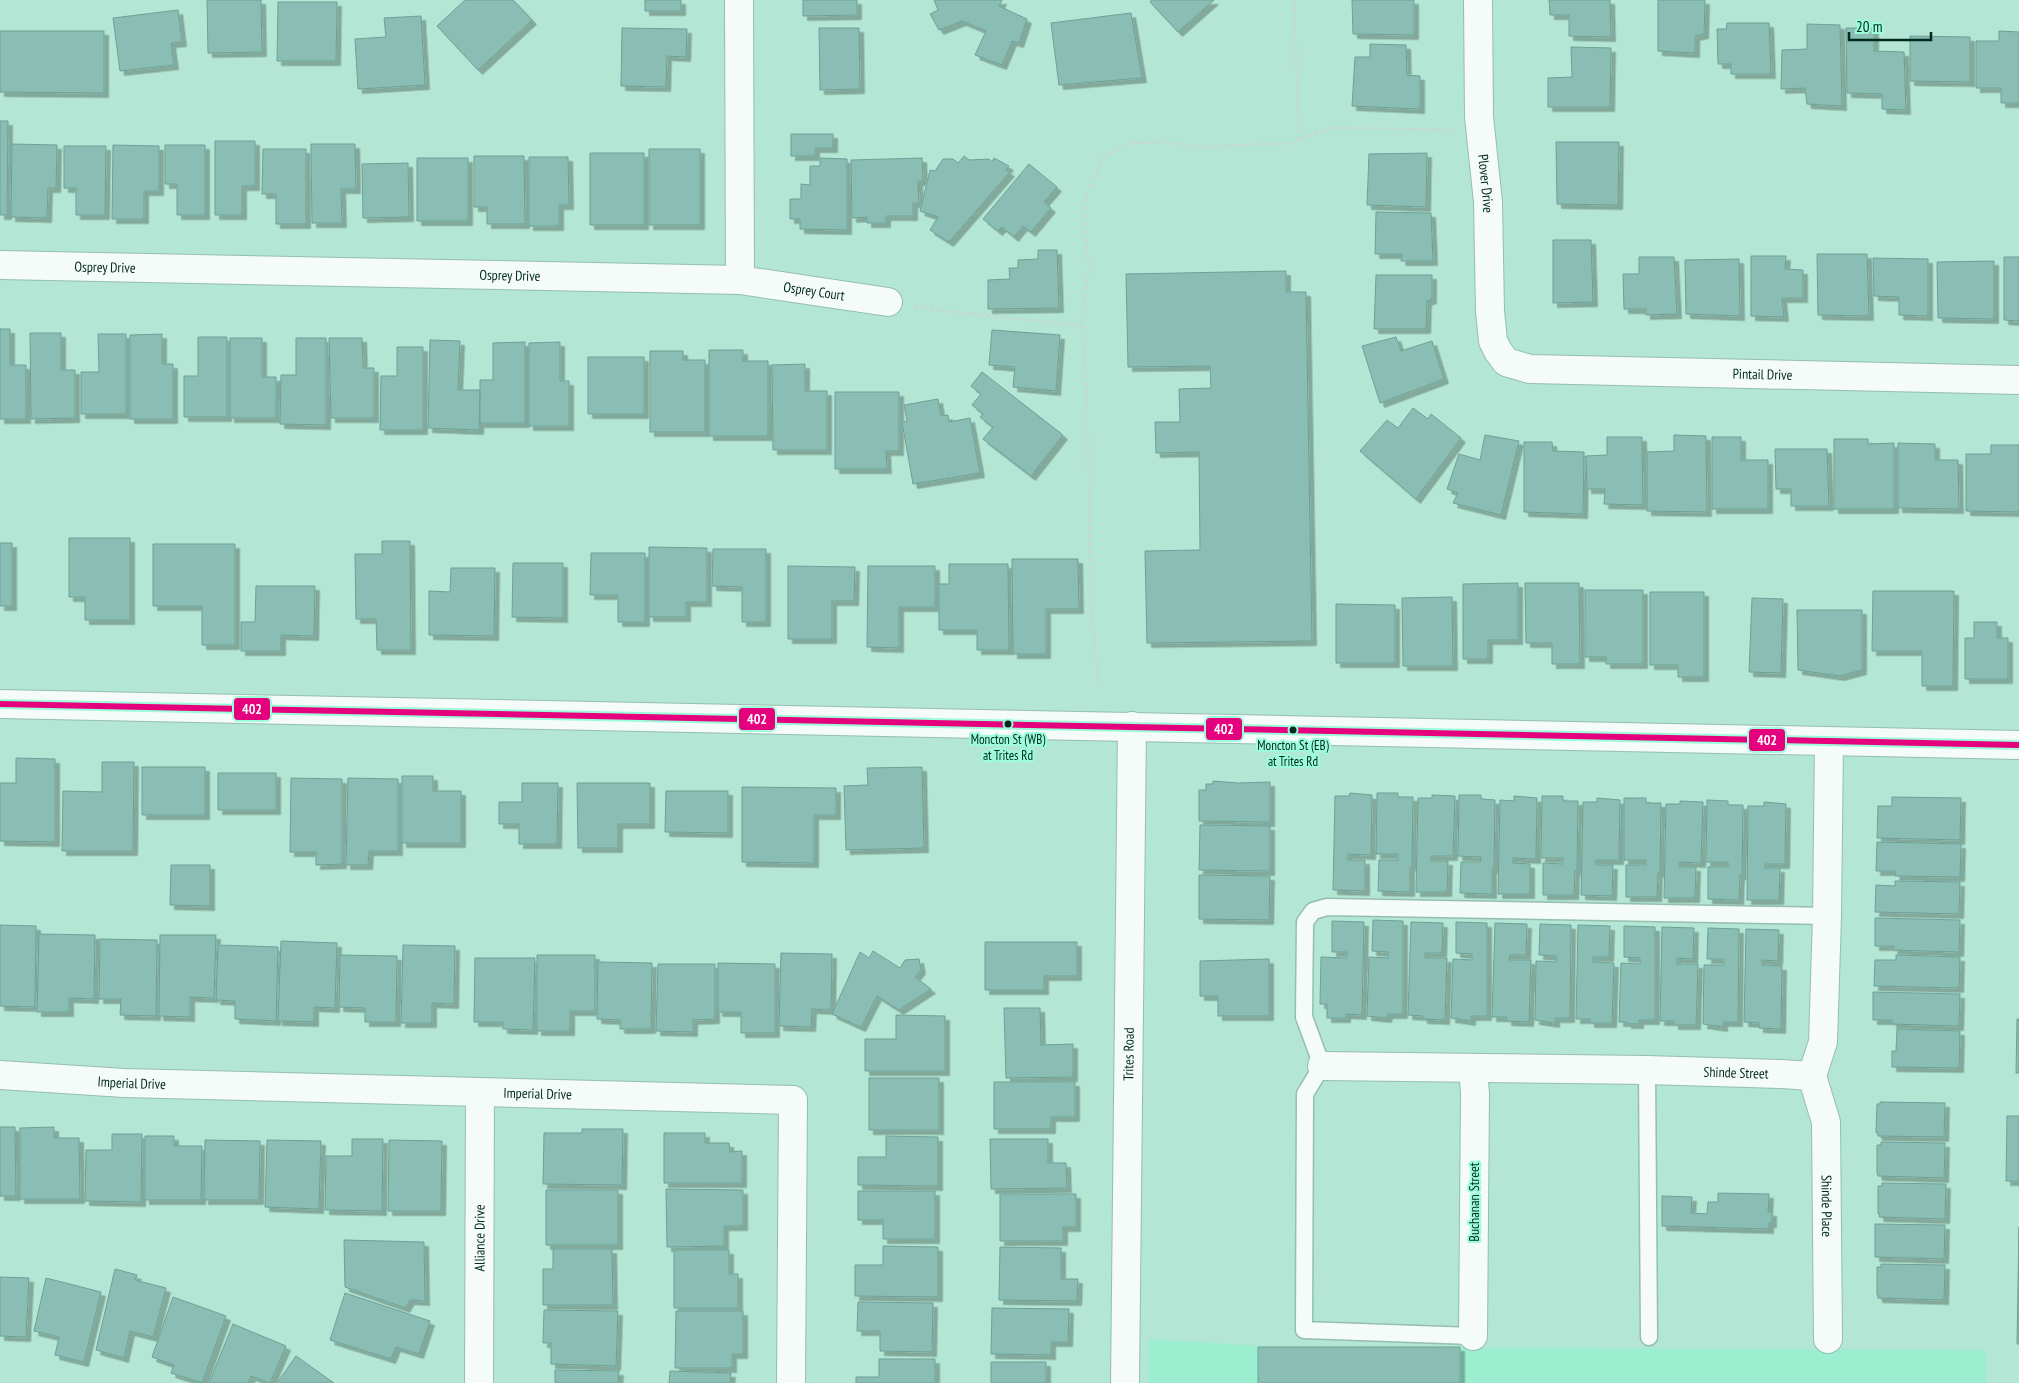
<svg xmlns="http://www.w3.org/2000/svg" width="2019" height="1383" font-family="'PT Sans Narrow',sans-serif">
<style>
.built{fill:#9ceed1}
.building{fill:#8abeb5;stroke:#6ea096;filter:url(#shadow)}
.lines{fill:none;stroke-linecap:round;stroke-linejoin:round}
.lane-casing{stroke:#95beb0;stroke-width:19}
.street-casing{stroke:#95beb0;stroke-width:30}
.secondary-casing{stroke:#95beb0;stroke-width:30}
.path{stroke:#c7d7d1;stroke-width:3;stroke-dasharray:4 4;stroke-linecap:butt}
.lane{stroke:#f4fbf9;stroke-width:16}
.street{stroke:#f4fbf9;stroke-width:28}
.secondary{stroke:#f4fbf9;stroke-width:28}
.bus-1-casing{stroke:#9dfcda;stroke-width:10}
.bus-1{stroke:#e5007d;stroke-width:6}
.bus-dot{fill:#002a1e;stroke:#9dfcda;stroke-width:2}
.labels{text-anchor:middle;stroke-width:4.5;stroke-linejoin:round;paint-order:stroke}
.bus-label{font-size:13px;fill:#002a1e;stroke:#9dfcda}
.street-label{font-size:14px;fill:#002a1e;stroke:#9dfcda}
.line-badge{stroke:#9dfcda;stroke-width:2}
.badge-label{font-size:14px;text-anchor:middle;font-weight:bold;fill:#fff}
</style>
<defs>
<filter id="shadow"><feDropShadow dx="4.5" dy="4.5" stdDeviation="0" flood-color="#0004"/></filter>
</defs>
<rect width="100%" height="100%" fill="#b3e6d4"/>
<path class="built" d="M1149,1339L1280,1347L1986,1350V1383H1149Z"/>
<path class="building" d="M207,0H261L262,52L208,53Z
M465,0H513L532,20L478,70L437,26Z
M645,0H681V11H645Z
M803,0H857V15L803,16Z
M934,0H1002L999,6L1027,19L1019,43L1012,41L1002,65L975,55L986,31L962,21L939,30L930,14L938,10Z
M1152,0H1214L1178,32L1150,2Z
M1352,0H1414V35L1353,34Z
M1549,0H1610L1611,37L1569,36V15H1550Z
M1658,0H1705L1704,34L1695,36V53L1658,51Z
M278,2H337L336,61H277Z
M178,10L182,42L171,43L174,65L120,71L113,18Z
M1131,13L1142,78L1059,85L1051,23Z
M421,16L425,85L358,89L355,39L386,37L384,18Z
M1727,23H1769L1771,74H1731V64H1718L1717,29H1726Z
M1807,24L1840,25L1842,106L1807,104L1805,88L1781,89L1782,50L1807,49Z
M622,28L687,29L686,57L667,56L666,87L621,86Z
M819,28H859L860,89L820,90Z
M1846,28H1874V51L1904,52L1906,110L1882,109V94L1847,93Z
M0,31H104V93L0,92Z
M1999,31L2019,32V103H2001V88H1976V41H1999Z
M1910,36L1970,37V82L1910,81Z
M1370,44L1406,45L1407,75L1420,76V109L1352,106L1355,57H1370Z
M1571,47L1611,48L1610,107H1548V78L1572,77Z
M0,121H8L7,215H0Z
M791,134H833V148H815V156H791Z
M215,141H255V186H242V215H215Z
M1556,142H1619L1618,205L1557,204Z
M12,144L57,145L56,188H48L47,218L11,217Z
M311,144H355L356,189H341L342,223H312Z
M113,145L159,146V191H144V219H112Z
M165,145H205V215H177V184H165Z
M64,146H106L105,215H76V188H64Z
M263,149H306V224H276V194H262Z
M649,149H700V225H649Z
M590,153H644V225H590Z
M1427,153L1426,207L1367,205L1369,154Z
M474,156H524L525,224H487V207H474Z
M964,156L969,160L989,159L992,162L994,158L1009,166L1006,170L1010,172L949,242L930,230L938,217L920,211L930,170L935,171L943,159H953L958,163Z
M529,157H568L569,205H559V226H529Z
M417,158H468V221H417Z
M820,158L847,159V230L800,229V219H790V199H801V184L810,185V166H820Z
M922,158L923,181H918L919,203H913V216H886V223H867V217L852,218L851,160Z
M408,163L409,217L363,218L362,164Z
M1029,164L1057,187L1044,202L1051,208L1031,232L1023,226L1014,237L1002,227L998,231L983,219Z
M1376,212L1431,213L1433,261H1401L1402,254H1375Z
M1553,240H1591L1593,302L1553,303Z
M1038,250H1057L1059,308L988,309V280L1010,279L1009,268H1018V260L1038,259Z
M1817,254H1867L1869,316L1818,315Z
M1751,256H1786L1785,269L1803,270V298H1782L1784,317L1751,316Z
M1639,257H1674L1677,314L1646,315V309H1624L1623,274H1639Z
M2004,257H2019V321L2004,320Z
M1873,258L1928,259V316L1899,315V297L1874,296Z
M1739,259L1740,316L1686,314L1685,260Z
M1994,261V319L1938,318L1937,262Z
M1286,271V292H1306L1312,641L1147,643L1145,551L1200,550L1199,452L1156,453L1155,422H1180L1179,389L1211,388L1210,366L1128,367L1126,274Z
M1376,275H1432V299L1427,301L1426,329H1374Z
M0,329H10V365H26V419H0Z
M992,330L1060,335L1056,391L1013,387L1015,367L989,365Z
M30,333H61V370H75V418L31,419Z
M98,334H126V414H81V372H99Z
M162,334V364H173V419H130V335Z
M198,337H227V417H184V376H198Z
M1396,337L1401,351L1432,341L1444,379L1380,403L1362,346Z
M230,338H262V377H276V418H230Z
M296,338H326V425L280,424L281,375H296Z
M329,338H362L363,368H374V418H331Z
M430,340L460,341L458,390H480L479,430L428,428Z
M525,342V423H480V380H493V343Z
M560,342V381H569V426H529V343Z
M397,347H423V430H380L381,376H397Z
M709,350H743V361H768V436H709Z
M650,351H683V360H705V432H650Z
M588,357H644V414H588Z
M805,364V391H827V450H773L772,365Z
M982,372L1063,435L1031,476L983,439L993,427L980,417L983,414L972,405L981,394L971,386Z
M835,392H899V451H886L887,469H835Z
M938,399L941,416L948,415L949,422L970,418L980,473L913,484L902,422L907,421L904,405Z
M1413,408L1428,419L1431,414L1461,438L1416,499L1360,451L1387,420L1398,428Z
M1485,435L1519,441L1501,515L1453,503L1458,493L1447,489L1459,454L1480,460Z
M1674,435L1706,436L1707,512L1647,511V452L1674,451Z
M1607,437H1642L1643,505L1604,504L1605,489H1587L1586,456L1607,455Z
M1712,437H1741V460H1768V509H1712Z
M1834,439H1868V444L1894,443V509H1834Z
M1524,442H1552L1553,451L1584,452L1583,514L1524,512Z
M1898,443L1935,444V460H1958L1959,509L1898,508Z
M1991,445H2019V512L1966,511V454H1991Z
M1775,449H1827L1829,506H1791V489H1776Z
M69,538H130V620H85V597H69Z
M382,541H410L411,650H377L376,619H356L355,554H382Z
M0,543H12V606H0Z
M153,544H235V645H202V606H153Z
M649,547L707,548V602H686V617H649Z
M713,549H766V622H742V587L712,586Z
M591,553H645V622H618V595H590Z
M1012,559H1078L1079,609H1046V654H1013Z
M513,563H563V618L512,617Z
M949,564H1008L1009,650H977V630H939V584H949Z
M788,566L855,567L854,601H832V639H788Z
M868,566H935V607H899V648L867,647Z
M451,568H495L494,636L429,635V591L450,592Z
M1518,583V640H1488V659H1463V584Z
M1525,583H1579L1580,664H1552V643H1526Z
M256,586H315L314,636L281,635V651H241V622H255Z
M1585,590H1643V664H1606V657H1585Z
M1873,591H1954L1953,686H1922V651H1872Z
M1650,592H1704V677H1678V665H1650Z
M1452,597L1453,666H1403L1402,598Z
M1752,598L1783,599L1781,673L1749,672Z
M1336,604L1395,605V663H1336Z
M1797,610H1862V670L1840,676L1798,670Z
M1974,622H1997V638H2008V679H1965V638H1974Z
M16,758L55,759V842L0,841V783H16Z
M102,762H134L133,851H62L63,791L102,792Z
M142,767H205V815H142Z
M922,767L924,848L846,850L844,786L868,785L867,768Z
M218,773H276V810H218Z
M402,776H433V791H461V843H402Z
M291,778L342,779V864L316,865V852H290Z
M348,778L398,779V851H369L368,865H346Z
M1213,781L1238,783L1270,782V822L1199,821V790H1206V784H1213Z
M522,783H558L557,844H519V824H499V802H522Z
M577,783H650V824H618V848H578Z
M742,787L836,788V815H814V863L742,862Z
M666,791H728V833L665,832Z
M1350,793L1372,795L1371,855L1348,854V860H1365V891L1333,890L1335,796H1349Z
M1377,793H1398V797H1413L1412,867H1410V892L1378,891L1379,860H1398V854H1376Z
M1432,795L1455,796L1453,856H1431V861H1448L1447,892H1416L1418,798H1432Z
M1459,795H1481V799L1495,800L1494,869H1492V894L1460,893L1461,862H1480L1481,857L1458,856Z
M1514,796L1537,798L1536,859L1513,858V863L1530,864V894H1498L1500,800L1514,801Z
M1542,796H1563V801H1578L1577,871H1575L1574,895H1543V863L1563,864V858H1541Z
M1892,797L1961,798L1960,840L1877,838L1878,806H1892Z
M1597,798L1620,800L1619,860H1596V865H1613L1612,896L1581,895L1583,802H1597Z
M1624,798H1646V803H1661L1660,873H1658L1657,897H1626V865H1646V860H1624Z
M1707,800L1728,801V805H1743L1742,875H1740L1739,900L1708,899V867H1728V862H1706Z
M1680,801L1703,802L1701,863L1679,862V867H1696L1695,898H1664L1666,804H1680Z
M1764,802L1786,804L1785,864H1765V868H1780L1779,900H1747L1748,806H1764Z
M1200,825L1270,826V871L1199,870Z
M1877,842L1961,844L1960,877L1895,876L1896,871H1876Z
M171,865H210V906L170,905Z
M1199,875L1270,876L1269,920L1199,919Z
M1895,881L1960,882L1959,914L1875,912L1876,885L1895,886Z
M1875,918L1960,920L1959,952L1893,950L1894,946H1875Z
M1373,920L1403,921V1014H1388L1387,1018L1367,1016L1369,957L1388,958V952L1372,951Z
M1332,921L1364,922L1362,1015L1346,1014V1018H1327V1004H1320L1321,957L1347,958V952H1332Z
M1411,922L1443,923L1442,953H1425V958H1447L1445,1020L1423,1019V1016L1408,1015Z
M1456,922L1487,923V1016H1471V1021L1451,1018L1453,959L1472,960V954L1456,953Z
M1495,923L1527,924L1526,955H1510L1509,960H1531L1529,1022L1507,1021V1017H1492Z
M1540,924L1571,925L1570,1018H1555V1023L1535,1020L1536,961L1556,962V956L1539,955Z
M0,925L36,926L35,1007L0,1006Z
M1578,925L1610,926L1609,957H1593V962L1614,963L1612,1023H1590V1019H1576Z
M1624,926L1655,927V1020H1639V1024H1627V1022H1619L1621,963L1640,964V958L1624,957Z
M1662,927L1694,928L1693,959L1677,958V964H1698L1696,1025H1674V1021H1660Z
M1708,928L1739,929L1738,1022H1723V1027L1703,1024L1704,965H1724V959H1707Z
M1746,929L1779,930L1778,961L1762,960V965L1782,966L1781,1029L1759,1028V1023L1744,1022Z
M39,934L95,935L94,999L69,998V1012H37Z
M160,935H216L214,998L190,997V1017L159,1016Z
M100,939L157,940L156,1016L120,1015L121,999H99Z
M281,941L337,943L335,1008L314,1007V1022L278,1021Z
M985,942H1077V976H1044V990H985Z
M218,945L278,947L276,1021L235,1019V1001L216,1000Z
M403,945L455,946L454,1004L432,1003V1023H401Z
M873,951L900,968L905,960L919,959L921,970L915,977L931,989L899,1010L877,996L861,1027L832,1014L860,952L869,958Z
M781,953L832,954L831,1010L812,1009L811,1027L779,1026Z
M340,955L397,956L396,1022H365V1008L339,1007Z
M537,955H595V1011H570V1031H537Z
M1896,955L1960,957L1959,988L1874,986L1875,960H1896Z
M475,958H535L533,1030L503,1029V1022H474Z
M1269,959V1016H1218V996H1200V961Z
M598,962L652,963L651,1029H620V1020L597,1019Z
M718,963L775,964V1033H741V1012H718Z
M658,964H715V1019L693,1020V1032L656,1031Z
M1873,992L1960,994L1959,1026L1892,1024V1020H1873Z
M1004,1008H1040L1041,1045L1073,1044V1077L1006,1078Z
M896,1015L945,1016V1071H865V1039H896Z
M2017,1019H2019V1073H2016Z
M1897,1029L1960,1031L1959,1068L1892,1067V1051H1896Z
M869,1078H939V1130H869Z
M994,1082H1075V1117H1051V1129H994Z
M1880,1102L1945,1103L1944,1137L1878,1136V1133H1876L1877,1104H1880Z
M2007,1116H2019V1181H2006Z
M0,1127H15L16,1196H0Z
M54,1127V1138H79L80,1199H20V1128Z
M582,1129H623L622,1185L543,1184L544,1133H582Z
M664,1133H705V1143H729L730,1152L742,1151V1183H664Z
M112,1134H142L141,1202L85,1201L86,1150H112Z
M145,1136H174V1146H202L201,1200H145Z
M886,1136L938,1137V1186L858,1185V1157H886Z
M352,1139H383L382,1211L325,1210L326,1156H352Z
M990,1139H1048V1163H1066L1067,1188L991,1189Z
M205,1140L260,1141L259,1200H204Z
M267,1140L321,1141L319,1209L265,1207Z
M389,1140L442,1141L441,1211H388Z
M1881,1142L1945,1143L1944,1178L1878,1176L1877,1173V1145H1881Z
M1882,1183L1946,1184L1945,1219L1879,1217L1880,1214H1878V1186H1882Z
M666,1189L743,1190V1226H724V1246L667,1247Z
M546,1190H618V1245H546Z
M858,1191H935V1239H883V1220H858Z
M1718,1193L1769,1194L1768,1212H1772V1223H1769V1229L1662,1226V1196L1692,1197L1691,1213L1707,1214L1708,1202H1718Z
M1000,1194H1076V1227H1063V1241H1000Z
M1875,1224L1945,1225L1944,1259L1875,1257Z
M2019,1227V1344H2017Z
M344,1240L424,1242L425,1301L410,1300L405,1308L345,1287Z
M883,1246L938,1247V1297L855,1296V1265H883Z
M1000,1247L1061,1248V1279H1078L1077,1301L999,1300Z
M553,1249H612L613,1305H543V1269H553Z
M674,1250H729V1274H738V1308H674Z
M1881,1264L1945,1265L1944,1300L1878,1298V1295H1877V1267H1881Z
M115,1269L137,1275L135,1280L166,1288L153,1337L130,1331L124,1358L96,1350Z
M0,1277L29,1278L26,1337L0,1336Z
M46,1278L101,1292L84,1362L55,1355L59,1337L34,1331Z
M345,1293L430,1321L419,1354L396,1347L391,1359L330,1340Z
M173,1297L226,1316L202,1383L171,1373L174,1365L152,1357Z
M858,1302L933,1303L932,1352L880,1351V1331H857Z
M992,1308L1069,1309L1068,1342H1051V1355L991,1354Z
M544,1310L618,1311L616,1366L551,1364V1343H543Z
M676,1311H743V1354H732V1368H675Z
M233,1324L286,1346L270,1383L251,1376L248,1383H209Z
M1258,1347H1460V1383H1258Z
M296,1356L334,1383H277Z
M879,1359H935V1383H856V1377H879Z
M991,1362H1046V1383H991Z
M555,1370L619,1371L618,1383H555Z
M670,1371L731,1373L730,1383H669Z"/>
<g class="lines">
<defs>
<path id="lane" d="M1647,1070L1649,1337
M1473,1336L1304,1330L1305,1094L1322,1066L1304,1017L1305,922L1313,911L1327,907L1827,916"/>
<g id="street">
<path d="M739,0L740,280"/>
<path id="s1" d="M1478,0L1479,117L1488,202L1490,311L1493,341L1498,351L1506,362L1530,369L2019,380"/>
<path id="s2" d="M0,265L740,280L888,302"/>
<path id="s3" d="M1322,1066L1647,1070L1781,1074L1812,1076"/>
<path d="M1473,1068L1475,1094L1473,1336"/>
<path id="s4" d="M0,1075L124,1083L793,1100L791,1383"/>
<path d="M1812,1076L1823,1042L1827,916L1829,742"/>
<path id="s5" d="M1812,1076L1826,1122L1828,1339"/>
<path id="s6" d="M479,1383L480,1093"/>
<path id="s7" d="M1125,1383L1132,726"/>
</g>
<path id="secondary" d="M0,704L2019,745"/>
</defs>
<use href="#lane" class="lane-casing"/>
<use href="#street" class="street-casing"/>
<use href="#secondary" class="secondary-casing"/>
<path class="path" d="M1299,139L1330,128L1452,130
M914,306L937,310L1082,326
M1099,689L1091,604L1087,399L1082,326L1083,305L1089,267L1085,233L1086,196L1104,156L1132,143L1165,142L1203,147L1293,143L1299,139L1294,0
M1293,760V769"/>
<use href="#lane" class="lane"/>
<use href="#street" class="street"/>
<use href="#secondary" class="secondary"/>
<defs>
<path id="bus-1" d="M0,704L2019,745"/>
</defs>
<use href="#bus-1" class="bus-1-casing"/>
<use href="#bus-1" class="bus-1"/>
</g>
<g class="bus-dot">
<circle cx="1008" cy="724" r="4.5"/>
<circle cx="1293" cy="730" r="4.5"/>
</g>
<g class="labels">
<g class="bus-label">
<text x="1008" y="744">Moncton St (WB)<tspan x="1008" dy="16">at Trites Rd</tspan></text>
<text x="1293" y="750">Moncton St (EB)<tspan x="1293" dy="16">at Trites Rd</tspan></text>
</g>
<g class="street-label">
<text dy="5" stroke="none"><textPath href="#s1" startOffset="184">Plover Drive</textPath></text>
<text dy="5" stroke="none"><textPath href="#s2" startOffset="105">Osprey Drive</textPath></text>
<text dy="5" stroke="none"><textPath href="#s2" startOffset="510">Osprey Drive</textPath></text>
<text dy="5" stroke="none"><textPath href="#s2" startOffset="815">Osprey Court</textPath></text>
<text dy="5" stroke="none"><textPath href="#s1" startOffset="624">Pintail Drive</textPath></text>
<text dy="5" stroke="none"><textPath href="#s7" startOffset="329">Trites Road</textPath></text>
<text dy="5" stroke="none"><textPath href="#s3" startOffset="414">Shinde Street</textPath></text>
<text dy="5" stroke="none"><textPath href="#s4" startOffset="132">Imperial Drive</textPath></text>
<text dy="5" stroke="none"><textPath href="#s4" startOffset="538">Imperial Drive</textPath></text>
<text transform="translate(1474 1202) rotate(-90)" y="5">Buchanan Street</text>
<text dy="5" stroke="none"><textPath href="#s5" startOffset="132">Shinde Place</textPath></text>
<text dy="5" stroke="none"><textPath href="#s6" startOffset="145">Alliance Drive</textPath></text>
</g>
</g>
<g class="line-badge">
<rect x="233" y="697" width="38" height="24" rx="5" fill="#e5007d"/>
<rect x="738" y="707" width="38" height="24" rx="5" fill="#e5007d"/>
<rect x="1205" y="717" width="38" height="24" rx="5" fill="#e5007d"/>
<rect x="1748" y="728" width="38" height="24" rx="5" fill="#e5007d"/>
</g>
<g class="badge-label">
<text x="252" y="714">402</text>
<text x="757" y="724">402</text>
<text x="1224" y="734">402</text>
<text x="1767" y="745">402</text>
</g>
<path d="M1849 32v8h82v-8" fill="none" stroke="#002a1e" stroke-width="2.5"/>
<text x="1856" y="32" font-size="15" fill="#002a1e" stroke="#9dfcda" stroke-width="4" paint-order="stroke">20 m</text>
</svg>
